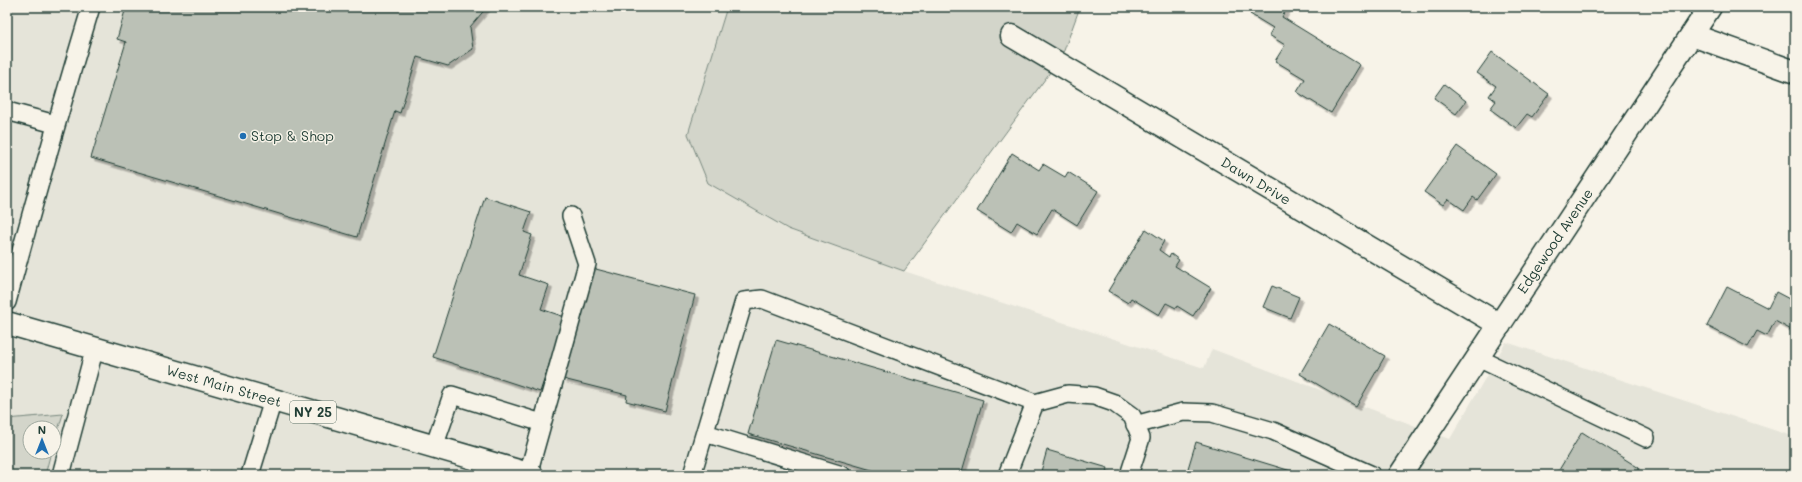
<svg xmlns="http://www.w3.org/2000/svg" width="1802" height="482" font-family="Mali,sans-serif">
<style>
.built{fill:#e5e4d9}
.green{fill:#d3d5ca;stroke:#79897f}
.building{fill:#bbc1b6;stroke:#1f3d34;filter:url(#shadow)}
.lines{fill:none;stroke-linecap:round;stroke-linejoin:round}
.service-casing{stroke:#1f3d34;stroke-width:20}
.minor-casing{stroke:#1f3d34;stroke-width:25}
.secondary-casing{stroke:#1f3d34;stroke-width:25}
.primary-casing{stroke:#1f3d34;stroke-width:25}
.service{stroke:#f7f3e8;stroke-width:17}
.minor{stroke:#f7f3e8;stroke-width:22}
.secondary{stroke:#f7f3e8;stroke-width:22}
.primary{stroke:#f7f3e8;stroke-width:22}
.poi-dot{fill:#1f6fb2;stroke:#f7f3e8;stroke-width:1.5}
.labels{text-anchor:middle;stroke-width:3;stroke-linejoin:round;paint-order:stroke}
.shield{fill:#f7f3e8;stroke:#60746a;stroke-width:1}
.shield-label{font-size:13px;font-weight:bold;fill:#1f3d34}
.poi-label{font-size:14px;fill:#1f3d34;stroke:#f7f3e8;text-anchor:start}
.street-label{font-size:14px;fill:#1f3d34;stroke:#f7f3e8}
</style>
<defs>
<filter id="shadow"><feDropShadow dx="3.5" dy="3.5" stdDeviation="0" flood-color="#0004"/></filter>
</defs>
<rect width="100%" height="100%" fill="#f7f3e8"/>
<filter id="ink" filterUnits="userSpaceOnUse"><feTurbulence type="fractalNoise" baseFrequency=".025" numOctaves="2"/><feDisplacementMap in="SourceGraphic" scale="8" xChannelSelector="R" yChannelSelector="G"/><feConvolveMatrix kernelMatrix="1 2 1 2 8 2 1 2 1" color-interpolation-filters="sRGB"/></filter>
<g filter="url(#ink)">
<path class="built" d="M7,7H727L688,134L788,229L904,271L1204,368L1212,349L1450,439L1506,342L1795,437V475H45L51,452H54V443L62,415L7,419Z"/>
<path class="green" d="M727,7H1080L1062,56L904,271L788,229L708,183L688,134Z
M63,414L54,443V428H30V452H51L45,475H7V419Z"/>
<path class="building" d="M126,7H487L470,27L473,49L448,66L417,57L400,113L395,111L357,237L91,158L126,42L117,39Z
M1254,7H1288L1282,17L1360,65L1331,113L1297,92L1305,79L1275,61L1285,45L1269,35L1273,28L1250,14Z
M1492,52L1549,94L1532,117L1527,114L1516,128L1490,109L1496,101L1489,96L1496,86L1477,73Z
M1444,84L1466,101L1456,114L1434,98Z
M1457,146L1496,174L1477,200L1473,197L1464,210L1448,199L1443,205L1424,192Z
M1012,153L1039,170L1043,164L1065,177L1068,172L1098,191L1077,225L1052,209L1037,234L1017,222L1011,232L977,211Z
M485,197L531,212L524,232L532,235L519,275L549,285L541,309L565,317L540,392L433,357Z
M1146,229L1164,241L1159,250L1169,257L1171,254L1179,260L1175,266L1211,288L1193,316L1177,306L1176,308L1166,303L1159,315L1131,298L1128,303L1108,291Z
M592,268L695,295L665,411L626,401L627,395L563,379Z
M1272,286L1299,297L1290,318L1263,307Z
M1727,287L1768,308L1776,292L1795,302V332L1775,321L1767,336L1757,331L1748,347L1707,326Z
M1329,324L1385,356L1356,407L1300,374Z
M776,340L983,400L961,475H889L748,434Z
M1582,432L1639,468L1635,475H1556Z
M1196,442L1291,471L1290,475H1186Z
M1047,450L1108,468L1105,475H1040Z"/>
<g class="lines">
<defs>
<path id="service" d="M7,111L55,124
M7,302C34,203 61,105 91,7
M1478,358L1646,438
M1135,425L1183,412L1212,413L1273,431L1372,475
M705,433L842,475
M434,447L452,395L542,423
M528,474L587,264L571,216
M61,475L95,347
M250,475L273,400
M692,475L744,301L762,299L1035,403
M1007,475L1035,403L1068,394L1094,396L1114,403L1132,416L1141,438L1129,475"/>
<path id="minor" d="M1692,35L1795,72
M1012,36L1500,325"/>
<path id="secondary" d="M1400,475L1710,7"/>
<path id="primary" d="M7,323L532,475"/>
</defs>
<use href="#service" class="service-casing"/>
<use href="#minor" class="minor-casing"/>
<use href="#secondary" class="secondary-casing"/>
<use href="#primary" class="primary-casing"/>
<use href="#service" class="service"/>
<use href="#minor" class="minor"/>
<use href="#secondary" class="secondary"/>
<use href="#primary" class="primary"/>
</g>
</g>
<circle class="poi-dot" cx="243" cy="136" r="4"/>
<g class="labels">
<rect class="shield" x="290" y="401" width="46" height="22" rx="3"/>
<g class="shield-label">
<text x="313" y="417">NY 25</text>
</g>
<g class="poi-label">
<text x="251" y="141">Stop &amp; Shop</text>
</g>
<g class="street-label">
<text transform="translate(1256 181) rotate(31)" y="5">Dawn Drive</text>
<text transform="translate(1555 241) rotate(-56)" y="5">Edgewood Avenue</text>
<text transform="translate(224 386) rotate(16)" y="5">West Main Street</text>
</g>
</g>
<rect width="1802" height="482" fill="none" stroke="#f7f3e8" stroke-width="24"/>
<rect x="12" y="12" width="1778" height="458" fill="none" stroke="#1f3d34" stroke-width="1.5" filter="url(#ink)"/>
<g transform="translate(42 440)"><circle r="19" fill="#f7f3e8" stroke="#a1aaa0"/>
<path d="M0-3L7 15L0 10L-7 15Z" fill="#1f6fb2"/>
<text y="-6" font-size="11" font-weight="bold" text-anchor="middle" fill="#1f3d34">N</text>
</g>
</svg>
